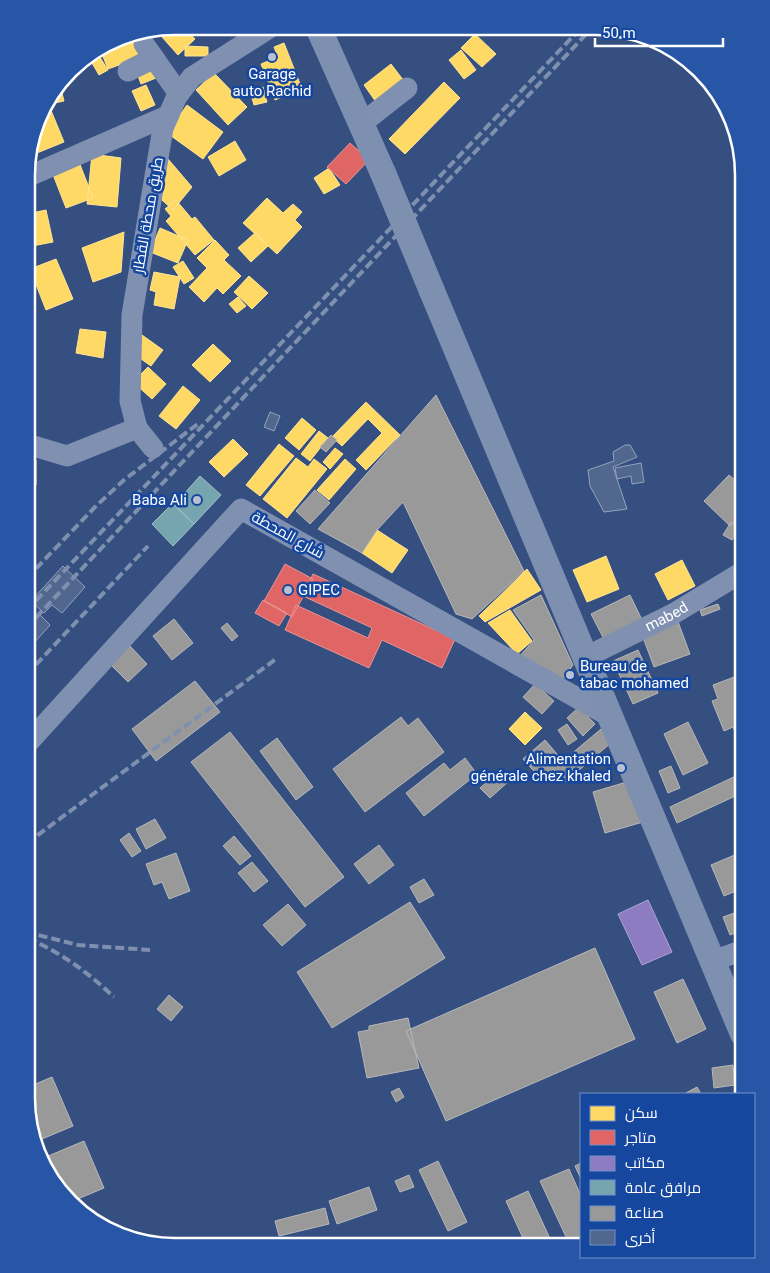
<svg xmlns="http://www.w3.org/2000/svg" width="770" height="1273" font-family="Roboto,Cairo,sans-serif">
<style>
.homes{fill:#ffd966;stroke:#ffe494}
.shops{fill:#e06666;stroke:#e99494}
.offices{fill:#8e7cc3;stroke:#b0a3d5}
.public{fill:#76a5af;stroke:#9fc0c7}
.industry{fill:#999;stroke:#b8b8b8}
.building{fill:#51678e;stroke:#94a3be}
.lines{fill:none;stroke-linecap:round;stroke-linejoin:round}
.minor{stroke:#7f90b0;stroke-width:21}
.major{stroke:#7e90af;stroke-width:26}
.rail{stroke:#7f90af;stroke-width:4;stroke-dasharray:9 4;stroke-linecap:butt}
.major-bridge{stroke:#7e90af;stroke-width:26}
.poi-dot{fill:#b8c1d3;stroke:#15479f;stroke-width:2}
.labels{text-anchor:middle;stroke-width:5;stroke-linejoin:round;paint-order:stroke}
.poi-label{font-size:15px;fill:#fff;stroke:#15479f;text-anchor:end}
.street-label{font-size:15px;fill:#fff;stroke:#15479f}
.rim{fill:none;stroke:#fff;stroke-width:2.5}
</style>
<rect width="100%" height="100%" fill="#344f80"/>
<path class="homes" d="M174,26H183L195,39L178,55L162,37Z
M139,33L147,55L108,69L100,49L118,37Z
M475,34L496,54L482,67L461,48Z
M284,43L302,89L275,100L261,64L278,57L274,47Z
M185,46L208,47V56H185Z
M461,50L476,70L464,79L449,60Z
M96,51L108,70L99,75L88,56Z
M155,61L161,76L141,84L135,68Z
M391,64L404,81L376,102L364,85Z
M71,71L73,80L62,83Z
M214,73L247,107L228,125L196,90Z
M444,82L460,98L405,154L389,139Z
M60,85L64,101L50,104L49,99Z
M146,85L155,105L141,111L132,91Z
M263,87L267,102L254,105L250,91Z
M187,105L223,132L203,159L167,133Z
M50,108L64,142L32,155L30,149L41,111Z
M235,141L246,160L219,176L208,157Z
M92,154L121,158L117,207L87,204Z
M168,159L192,187L173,210L162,200Z
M79,162L93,198L66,208L52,172Z
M329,168L340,185L324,194L314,178Z
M267,198L283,213L293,204L302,212L295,220L302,227L277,254L243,223Z
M176,200L192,219L195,217L214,240L195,255L166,221L171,216L165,209Z
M46,210L53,242L27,247V214Z
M160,228L188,240L178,263L150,252Z
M124,232L121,272L93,282L82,248Z
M256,232L268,246L251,262L238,248Z
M215,240L229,255L224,260L241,276L223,294L217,288L204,302L189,287L207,268L197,258Z
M56,259L73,299L46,310L30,269Z
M183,261L194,278L184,284L173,267Z
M154,272L180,277L174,309L154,305L156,292L150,290Z
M249,276L268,293L252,309L234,292Z
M238,297L246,306L237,313L229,304Z
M80,329L106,332L103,358L76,353Z
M142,335L163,350L151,366L130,351Z
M213,344L231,361L210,382L192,365Z
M148,367L166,384L152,399L133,382Z
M183,386L200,400L176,429L159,416Z
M366,402L400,435L366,470L356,460L382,433L368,419L342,446L332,437Z
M302,418L316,430L299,450L285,438Z
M319,431L328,438L310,461L301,454Z
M233,439L248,454L224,477L209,462Z
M279,444L294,456L260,496L246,485Z
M335,448L343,454L330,469L323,462Z
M296,458L308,467L314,459L327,469L287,518L263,499Z
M345,459L356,469L329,500L317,490Z
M27,460H36V485H27Z
M377,530L408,550L392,573L362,553Z
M606,556L619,589L587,602L573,570Z
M682,560L695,586L668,600L655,574Z
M527,569L541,590L485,622L479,616Z
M510,610L532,641L517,654L488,623Z
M525,712L542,728L525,745L509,729Z"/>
<path class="shops" d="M350,143L369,160L346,184L327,167Z
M285,564L313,579L292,617L264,601Z
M313,574L455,639L442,668L382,640L369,668L285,630L296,605L368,638L372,628L303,596Z
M263,600L287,613L279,626L255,613Z"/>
<path class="offices" d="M648,900L672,952L642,965L618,914Z"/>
<path class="public" d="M200,476L221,495L194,524L174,505Z
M173,503L194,524L173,546L152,524Z"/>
<path class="industry" d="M436,395L524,571L472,619L456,614L403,502L377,530L362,553L318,529Z
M331,435L337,440L326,452L320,447Z
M729,475L744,488V512L730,526L704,501Z
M315,490L330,503L310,524L296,511Z
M731,522L740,528L732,540L723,535Z
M744,534V546H742L738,537Z
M541,595L573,665L561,682L519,657L534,640L513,610Z
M630,595L645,626L606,643L591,614Z
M718,604L720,609L702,616L700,610Z
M174,619L193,643L172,660L153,636Z
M677,619L690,654L654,667L641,632Z
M227,623L238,636L232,641L221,628Z
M130,646L147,664L128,682L111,665Z
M638,650L658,693L633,704L613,661Z
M737,676L744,694V739L739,741L733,727L724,731L712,701L718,699L713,685Z
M195,681L220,712L156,761L132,729Z
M535,684L554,701L542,714L523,697Z
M579,707L595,724L583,736L567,718Z
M401,717L408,726L418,718L444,752L365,812L333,769Z
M688,722L708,763L683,775L664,734Z
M567,724L577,739L568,745L558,730Z
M601,729L612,742L565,782L553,769L541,779L523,759L545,740L563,761Z
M230,732L344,877L305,907L191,762Z
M277,738L313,787L296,800L260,751Z
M465,758L477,774L424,816L406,793L444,763L450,770Z
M671,766L680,788L668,793L659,771Z
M500,771L509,781L490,798L480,788Z
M738,775L744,792L677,823L670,807Z
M630,781L643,822L605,833L593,792Z
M155,819L166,838L146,849L136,829Z
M129,833L141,851L132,857L120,840Z
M234,836L251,856L240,865L223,846Z
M379,845L394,865L369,884L354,864Z
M744,851L743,888L724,896L711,865Z
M176,853L190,891L169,899L162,882L154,885L146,864Z
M252,862L268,881L254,892L238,873Z
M424,879L434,895L419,903L410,887Z
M410,902L445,958L332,1028L297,972Z
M288,904L306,925L282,946L263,925Z
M743,910V930L730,935L723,917Z
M595,948L635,1039L446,1121L406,1031Z
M683,979L706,1029L677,1043L654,992Z
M169,995L183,1007L171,1021L157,1009Z
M408,1018L419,1068L367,1078L358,1032L369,1030V1026Z
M733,1065L735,1085L714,1088L712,1068Z
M52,1077L73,1126L35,1142L26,1088Z
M697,1087L701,1094H684Z
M399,1088L404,1097L396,1102L391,1092Z
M84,1141L104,1188L73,1201L41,1159Z
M438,1161L467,1222L448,1231L419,1170Z
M581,1163V1179L575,1166Z
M569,1169L581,1196V1247H527L506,1201L528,1191L553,1245L567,1239L540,1181Z
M409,1175L414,1187L400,1192L395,1181Z
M369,1187L377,1210L337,1224L329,1201Z
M325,1208L329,1224L279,1236L275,1221Z"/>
<path class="building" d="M270,412L280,416L274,431L264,427Z
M625,445H630L637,457L613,467L627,509L604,512L590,486L588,470L614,461L613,452Z
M641,463L644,482L632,484L631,476L617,479L615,468Z
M63,566L85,587L62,613L52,605L44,613L31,601Z
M40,615L50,625L27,651V629Z"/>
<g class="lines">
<g class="minor">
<path d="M144,44L179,94"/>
<path d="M128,71L154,58"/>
<path d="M361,124L407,88"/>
<path d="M27,177L169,115"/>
<path d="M27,444L67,456L137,428"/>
<path d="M153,448L137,428L130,401L132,315L163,128L177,96L192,77L271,27"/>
<path id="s1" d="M586,657L673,614L744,571"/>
<path d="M27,744L241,509L611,717"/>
<path d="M713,961L743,950"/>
</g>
<path class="major" d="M318,27L383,173
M432,291L743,1034"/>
<path class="rail" d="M27,578L95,507L124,480L199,423
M27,610L580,29
M27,627L591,29
M27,674L148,546
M27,843L276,659
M26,932L78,945L150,950
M28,938C64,955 85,970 114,997"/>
<path class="major-bridge" d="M383,173L432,291"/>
</g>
<g class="poi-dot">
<circle cx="272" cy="57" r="5"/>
<circle cx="197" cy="500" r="5"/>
<circle cx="288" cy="590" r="5"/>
<circle cx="570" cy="675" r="5"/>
<circle cx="621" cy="768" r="5"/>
</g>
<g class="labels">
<g class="poi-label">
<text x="272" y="79" text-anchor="middle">Garage<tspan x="272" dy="17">auto Rachid</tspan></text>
<text x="187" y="505">Baba Ali</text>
<text x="298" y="595" text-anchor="start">GIPEC</text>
<text x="580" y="671" text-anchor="start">Bureau de<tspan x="580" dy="17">tabac mohamed</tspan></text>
<text x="611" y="764">Alimentation<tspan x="611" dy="17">générale chez khaled</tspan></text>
</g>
<g class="street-label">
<text transform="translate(148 215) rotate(-80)" y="5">طريق محطة القطار</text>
<text transform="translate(288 535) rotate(29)" y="5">شارع المحطة</text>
<text dy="5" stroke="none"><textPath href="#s1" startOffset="90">mabed</textPath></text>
</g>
</g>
<path d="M0 0H770V1273H0ZM175 35H595A140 140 0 0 1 735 175V1098A140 140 0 0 1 595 1238H175A140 140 0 0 1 35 1098V175A140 140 0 0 1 175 35Z" fill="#2856a7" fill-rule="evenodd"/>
<path class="rim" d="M175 35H595A140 140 0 0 1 735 175V1098A140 140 0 0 1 595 1238H175A140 140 0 0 1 35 1098V175A140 140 0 0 1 175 35Z"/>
<rect x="580" y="1093" width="175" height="165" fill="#15479f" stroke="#7391c5"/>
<rect x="590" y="1106" width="25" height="15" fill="#ffd966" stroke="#7391c5"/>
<text x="625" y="1118" font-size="15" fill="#ffffff">سكن</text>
<rect x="590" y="1130" width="25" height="15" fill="#e06666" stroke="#7391c5"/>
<text x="625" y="1143" font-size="15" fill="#ffffff">متاجر</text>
<rect x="590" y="1156" width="25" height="15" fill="#8e7cc3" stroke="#7391c5"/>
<text x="625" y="1168" font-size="15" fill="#ffffff">مكاتب</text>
<rect x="590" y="1180" width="25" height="15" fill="#76a5af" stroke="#7391c5"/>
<text x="625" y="1193" font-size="15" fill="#ffffff">مرافق عامة</text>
<rect x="590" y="1206" width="25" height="15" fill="#999999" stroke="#7391c5"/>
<text x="625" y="1218" font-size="15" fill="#ffffff">صناعة</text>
<rect x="590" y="1230" width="25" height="15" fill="#51678e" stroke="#7391c5"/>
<text x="625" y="1243" font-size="15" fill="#ffffff">أخرى</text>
<path d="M595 38v8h128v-8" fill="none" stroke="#ffffff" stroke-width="2.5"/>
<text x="602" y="38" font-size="15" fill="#ffffff" stroke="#15479f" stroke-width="4" paint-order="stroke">50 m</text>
</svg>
